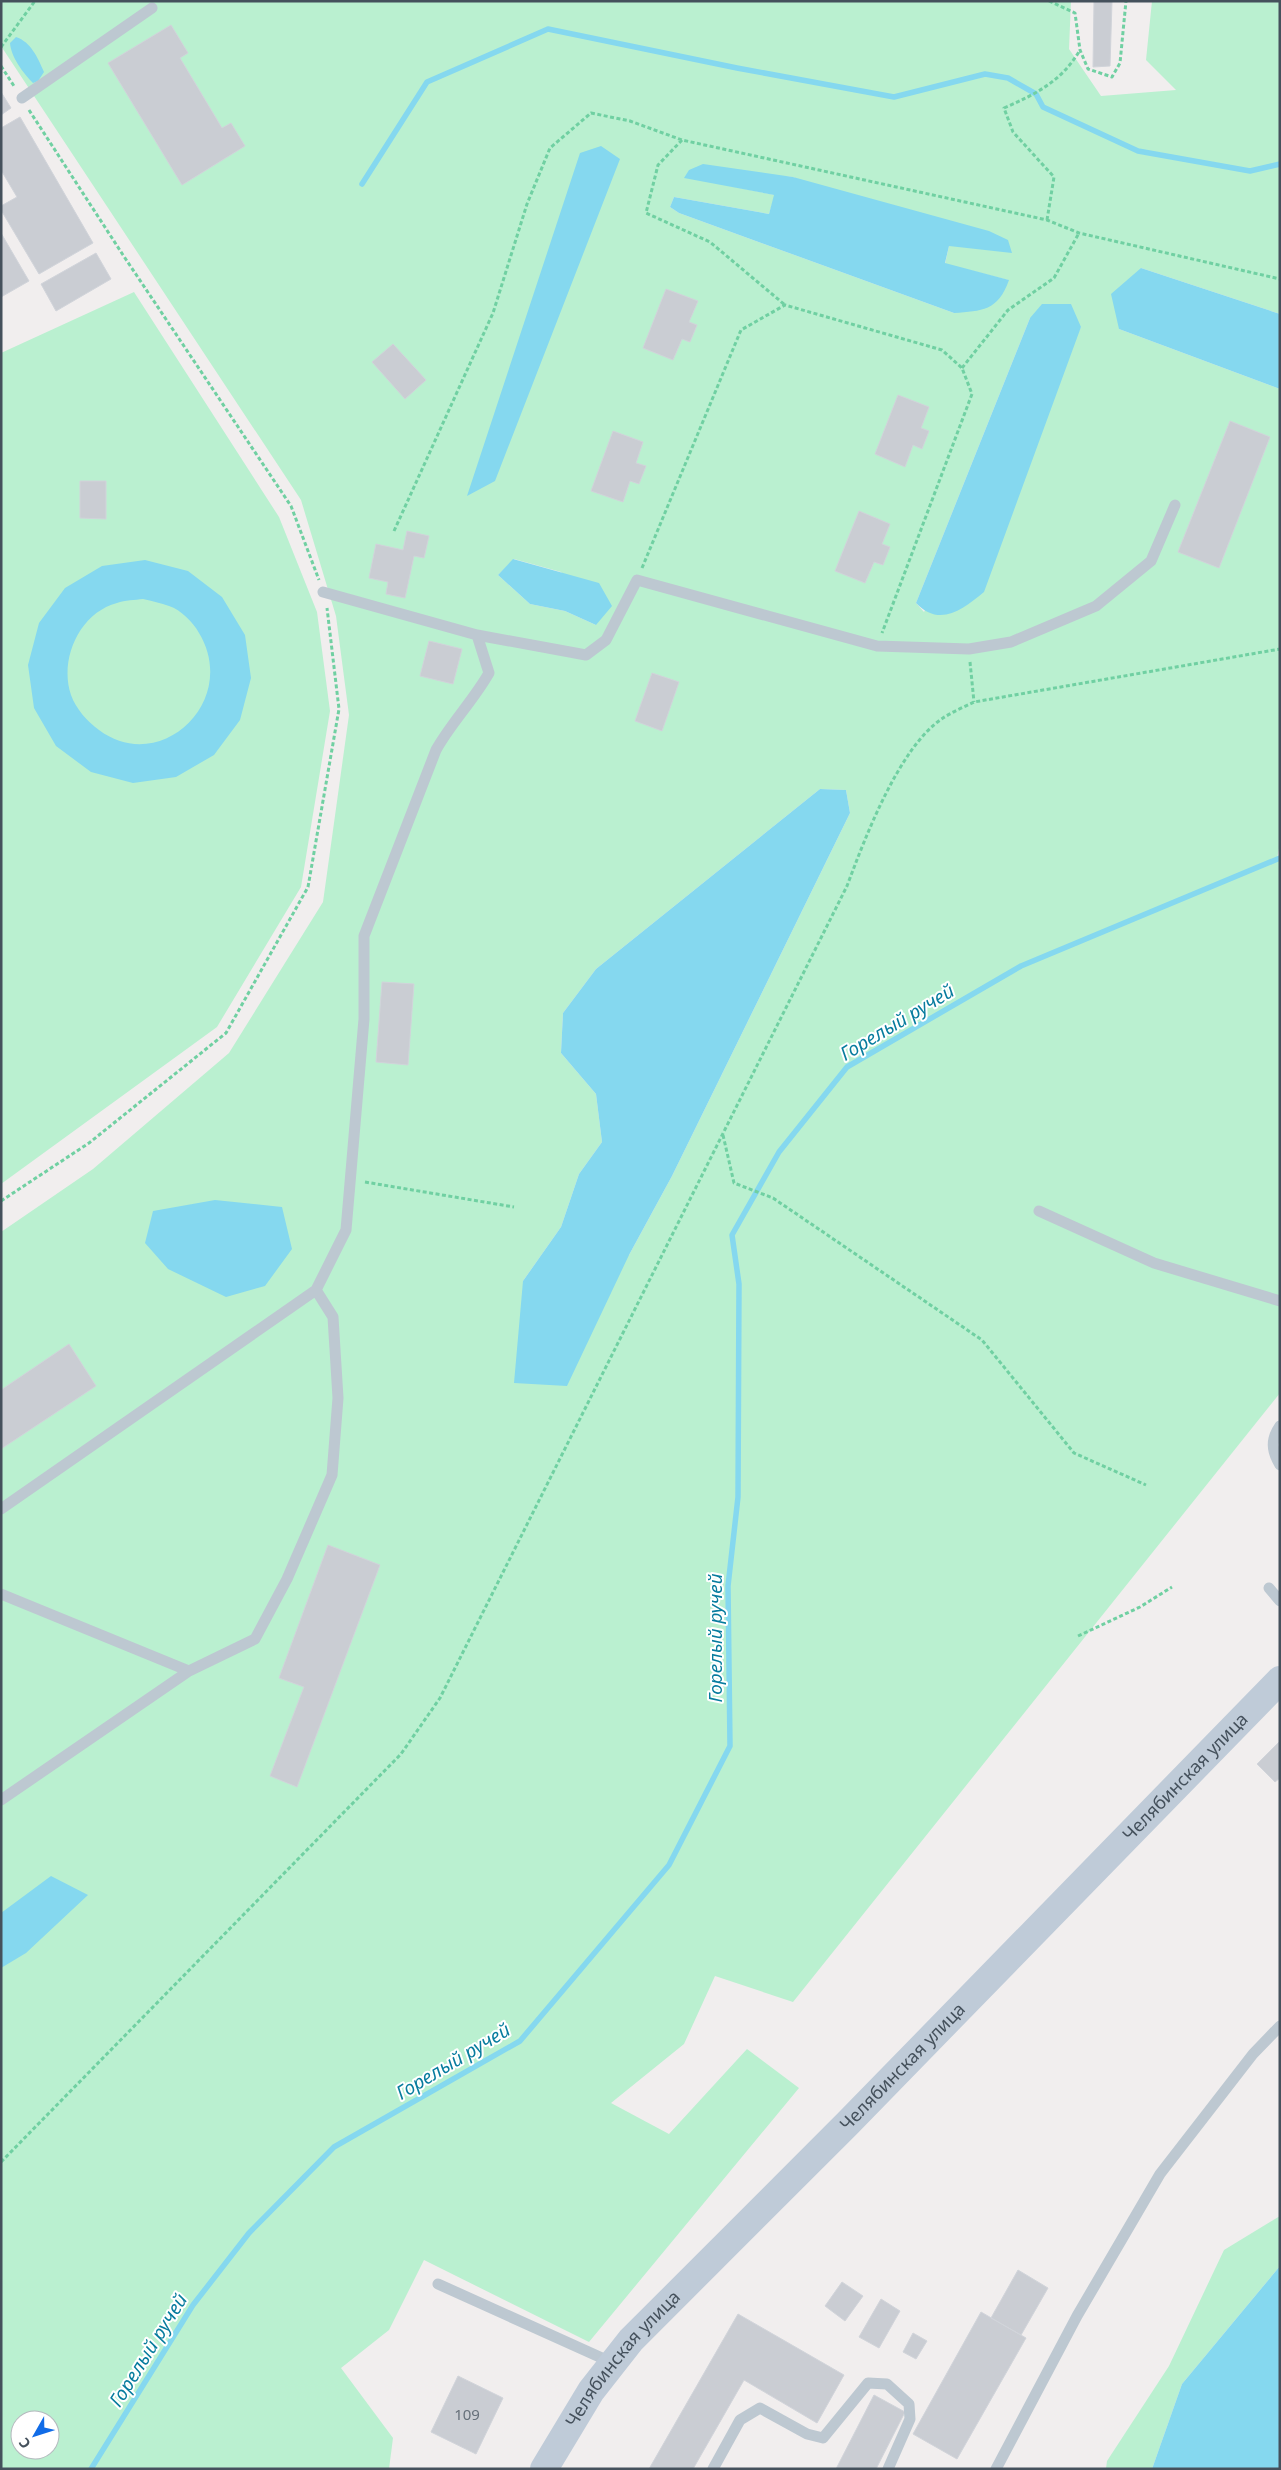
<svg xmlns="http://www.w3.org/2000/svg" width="1281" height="2470" font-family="'Noto Sans',sans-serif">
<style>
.green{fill:#baf0d0;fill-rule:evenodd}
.water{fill:#85d8ef;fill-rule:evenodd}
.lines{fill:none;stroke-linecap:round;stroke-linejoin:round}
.stream{stroke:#85d8ef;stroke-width:5.5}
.building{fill:#cacdd3;stroke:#d1d4da}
.path{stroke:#70d0a2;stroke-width:3;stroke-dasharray:4 2.5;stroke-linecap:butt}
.lane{stroke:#bdc8d1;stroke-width:11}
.secondary{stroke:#bfcbd8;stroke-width:28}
.labels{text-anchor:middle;stroke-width:4;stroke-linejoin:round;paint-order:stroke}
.number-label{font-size:15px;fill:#66707a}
.street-label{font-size:18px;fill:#45515c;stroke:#fff}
.water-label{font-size:19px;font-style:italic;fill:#077c9e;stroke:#fff}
</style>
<rect width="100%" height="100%" fill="#f1eeee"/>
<path class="green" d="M1,1H1071L1069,49L1101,96L1176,90L1146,60L1152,1H1280V314L1141,268L1119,329L1280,389V843L1277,859L1280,860V1393L793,2002L715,1976L684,2044L611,2103L669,2134L747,2049L799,2088L589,2342L424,2260L389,2330L341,2368L393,2438L389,2469H1V1232L93,1169L229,1053L323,902L349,715L336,616L301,500L1,46ZM766,175L793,177L949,246L945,264L1008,280L954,313L679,213L670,207L674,197L769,214L775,195L685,177ZM1030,318L1081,327L924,612L916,603ZM514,559L561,572L596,625L565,611L530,604L498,575ZM820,789L846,790L850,813L672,1176L629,1255L523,1281L561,1227L579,1174L602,1142L596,1094L561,1053L563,1013L596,969ZM20,2420H50V2450H20Z
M134,292L279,517L317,612L330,711L301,887L217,1027L1,1184V353Z
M1280,2216V2266L1182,2384L1152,2469H1106L1107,2461L1169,2366L1224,2250Z"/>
<path class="water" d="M16,37C31,42 38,58 44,72L38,81L33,83C23,73 11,57 10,43Z
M601,146L620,159L495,481L467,496L580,153Z
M703,164L793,177L989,231L1008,240L1012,253L949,246L945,263L1009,280C998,311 982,311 954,313L679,213L670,207L674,197L769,214L774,195L684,178L689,170Z
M1141,268L1280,314V389L1119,329L1111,294Z
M1042,304H1071L1081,327L984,592C963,609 940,628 916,603L1030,318Z
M513,559L599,583L612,606L596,625L565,611L530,604L498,575Z
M145,560L188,571L222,597L245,635L251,678L240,720L214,755L176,777L133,783L91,772L56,746L34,708L28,665L39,623L65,588L102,566ZM143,599C152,601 161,603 169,606C181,610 193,622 199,633C240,701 160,776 99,730C87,721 76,709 71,695C59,660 79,613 117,603C125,600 135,600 143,599Z
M820,789L846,790L850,813L672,1176L629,1255L567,1386L514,1383L523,1281L561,1227L579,1174L602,1142L596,1094L561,1053L563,1013L596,969Z
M215,1200L282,1207L292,1249L265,1286L226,1297L168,1269L145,1243L153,1211Z
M51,1876L88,1895L26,1953L1,1968V1913Z
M1280,2266V2469H1152L1182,2384Z"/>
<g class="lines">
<path class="stream" d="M362,184L427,82L548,29L737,68L894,97L985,74L1008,78L1036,94L1043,107L1138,151L1250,171L1280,164
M91,2469L193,2305L249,2233L334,2147L520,2041L669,1865L730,1746L728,1586L738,1497L739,1284L732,1235L779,1152L847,1067L1021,966L1280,858"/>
</g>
<path class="building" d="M1094,1H1112L1110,66L1093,67Z
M171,25L188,53L180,58L222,128L231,123L245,146L182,185L108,63Z
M1,92L11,108L1,115Z
M20,117L93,243L39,274L1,210V206L17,197L1,170V128Z
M1,233L29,281L1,297Z
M96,253L111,279L56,311L41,284Z
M666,289L698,301L689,322L697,325L690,342L682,339L673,360L643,348Z
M393,344L426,380L405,399L372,362Z
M898,395L929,407L921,428L929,431L922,449L913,445L905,467L875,454Z
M1230,421L1270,437L1219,568L1178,552Z
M613,431L643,442L636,463L646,466L639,484L630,481L623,502L591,491Z
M80,481H106V519L80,518Z
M859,511L890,524L882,544L890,547L883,565L874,562L865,583L835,571Z
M407,531L429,536L424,558L414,556L405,598L386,594L388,582L369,578L376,544L403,550Z
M429,641L462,649L453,684L420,676Z
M652,673L679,682L662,731L635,721Z
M382,982L414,984L408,1065L376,1062Z
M69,1344L96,1386L1,1449V1390Z
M328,1545L380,1565L297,1787L270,1776L304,1687L279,1678Z
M1280,1741V1778L1275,1782L1257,1764Z
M1018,2270L1048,2288L1021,2335L991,2318Z
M842,2282L863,2296L845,2321L825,2306Z
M881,2299L900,2311L879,2348L859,2337Z
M981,2312L1026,2338L957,2459L913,2434Z
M738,2314L844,2375L817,2423L744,2380L693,2469H649Z
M913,2333L927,2341L916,2359L903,2352Z
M458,2376L503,2398L476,2454L431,2432Z
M874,2395L905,2412L876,2469H836Z"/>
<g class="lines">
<path class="path" d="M1049,1L1075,13L1080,50L1088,69L1112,77L1120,63L1126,1
M1,47L35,1
M1,66L14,86
M29,110L123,255L291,506L319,580
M682,140L658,165L646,213L710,242L785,305
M1047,220L1054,177L1013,132L1004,108C1036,94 1062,81 1080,50
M962,368L1008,310L1054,278L1079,233
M394,531L493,313L527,204L550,148L591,113L630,121L682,140L1047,220L1079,233L1280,279
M642,568L741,330L785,305L942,350L962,368L972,394L882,633
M970,662L974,702
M723,1135L734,1183L773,1198L982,1340L1074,1453L1146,1485
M365,1182L514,1207
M1,1201L89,1143L226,1033L308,887L339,709L327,608
M1078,1636L1140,1607L1172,1587
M1,2162L401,1754L440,1698L847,886C865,838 899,747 943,718C952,712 964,707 974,702L1280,649"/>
<path class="lane" d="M22,98L152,8
M477,635L586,655L606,640L637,580L877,646L969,649L1011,642L1096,606L1151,561L1175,505
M1039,1211L1154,1263L1280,1301
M1280,1426C1271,1439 1271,1450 1280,1465
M1,1509L316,1290L346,1230L364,1019V936L436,750C451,723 473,701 489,673L477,635L323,592
M1269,1588L1280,1601
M1,1594L189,1671L255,1639L287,1579L332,1475L338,1398L333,1317L316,1290
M1,1800L189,1671
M438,2284L613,2363
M713,2469L740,2420L760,2408L807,2434L823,2438L868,2383L887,2384L909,2404L910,2419L888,2469
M996,2469L1077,2316L1160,2174L1253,2054L1280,2026"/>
<path class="secondary" id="s1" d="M544,2469L591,2391L631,2340L847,2124L1280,1680"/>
</g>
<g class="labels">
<g class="number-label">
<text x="467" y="2420">109</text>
</g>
<g class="street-label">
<text dy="6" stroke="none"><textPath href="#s1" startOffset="946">Челябинская улица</textPath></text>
<text dy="6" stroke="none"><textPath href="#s1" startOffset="541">Челябинская улица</textPath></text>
<text dy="6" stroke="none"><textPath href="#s1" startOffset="136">Челябинская улица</textPath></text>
</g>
<g class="water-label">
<text transform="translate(897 1022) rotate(-31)" y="7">Горелый ручей</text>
<text transform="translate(715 1638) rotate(-90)" y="7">Горелый ручей</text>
<text transform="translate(453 2061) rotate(-31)" y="7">Горелый ручей</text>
<text transform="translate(148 2350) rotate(-58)" y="7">Горелый ручей</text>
</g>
</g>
<rect width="1281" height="2470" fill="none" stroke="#45515c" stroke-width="5"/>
<g transform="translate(35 2435) rotate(231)"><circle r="24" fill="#ffffff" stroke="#b5b9be"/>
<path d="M0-4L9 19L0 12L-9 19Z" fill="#116ce7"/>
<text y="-8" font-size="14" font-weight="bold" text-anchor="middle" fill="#45515c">С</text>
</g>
</svg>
